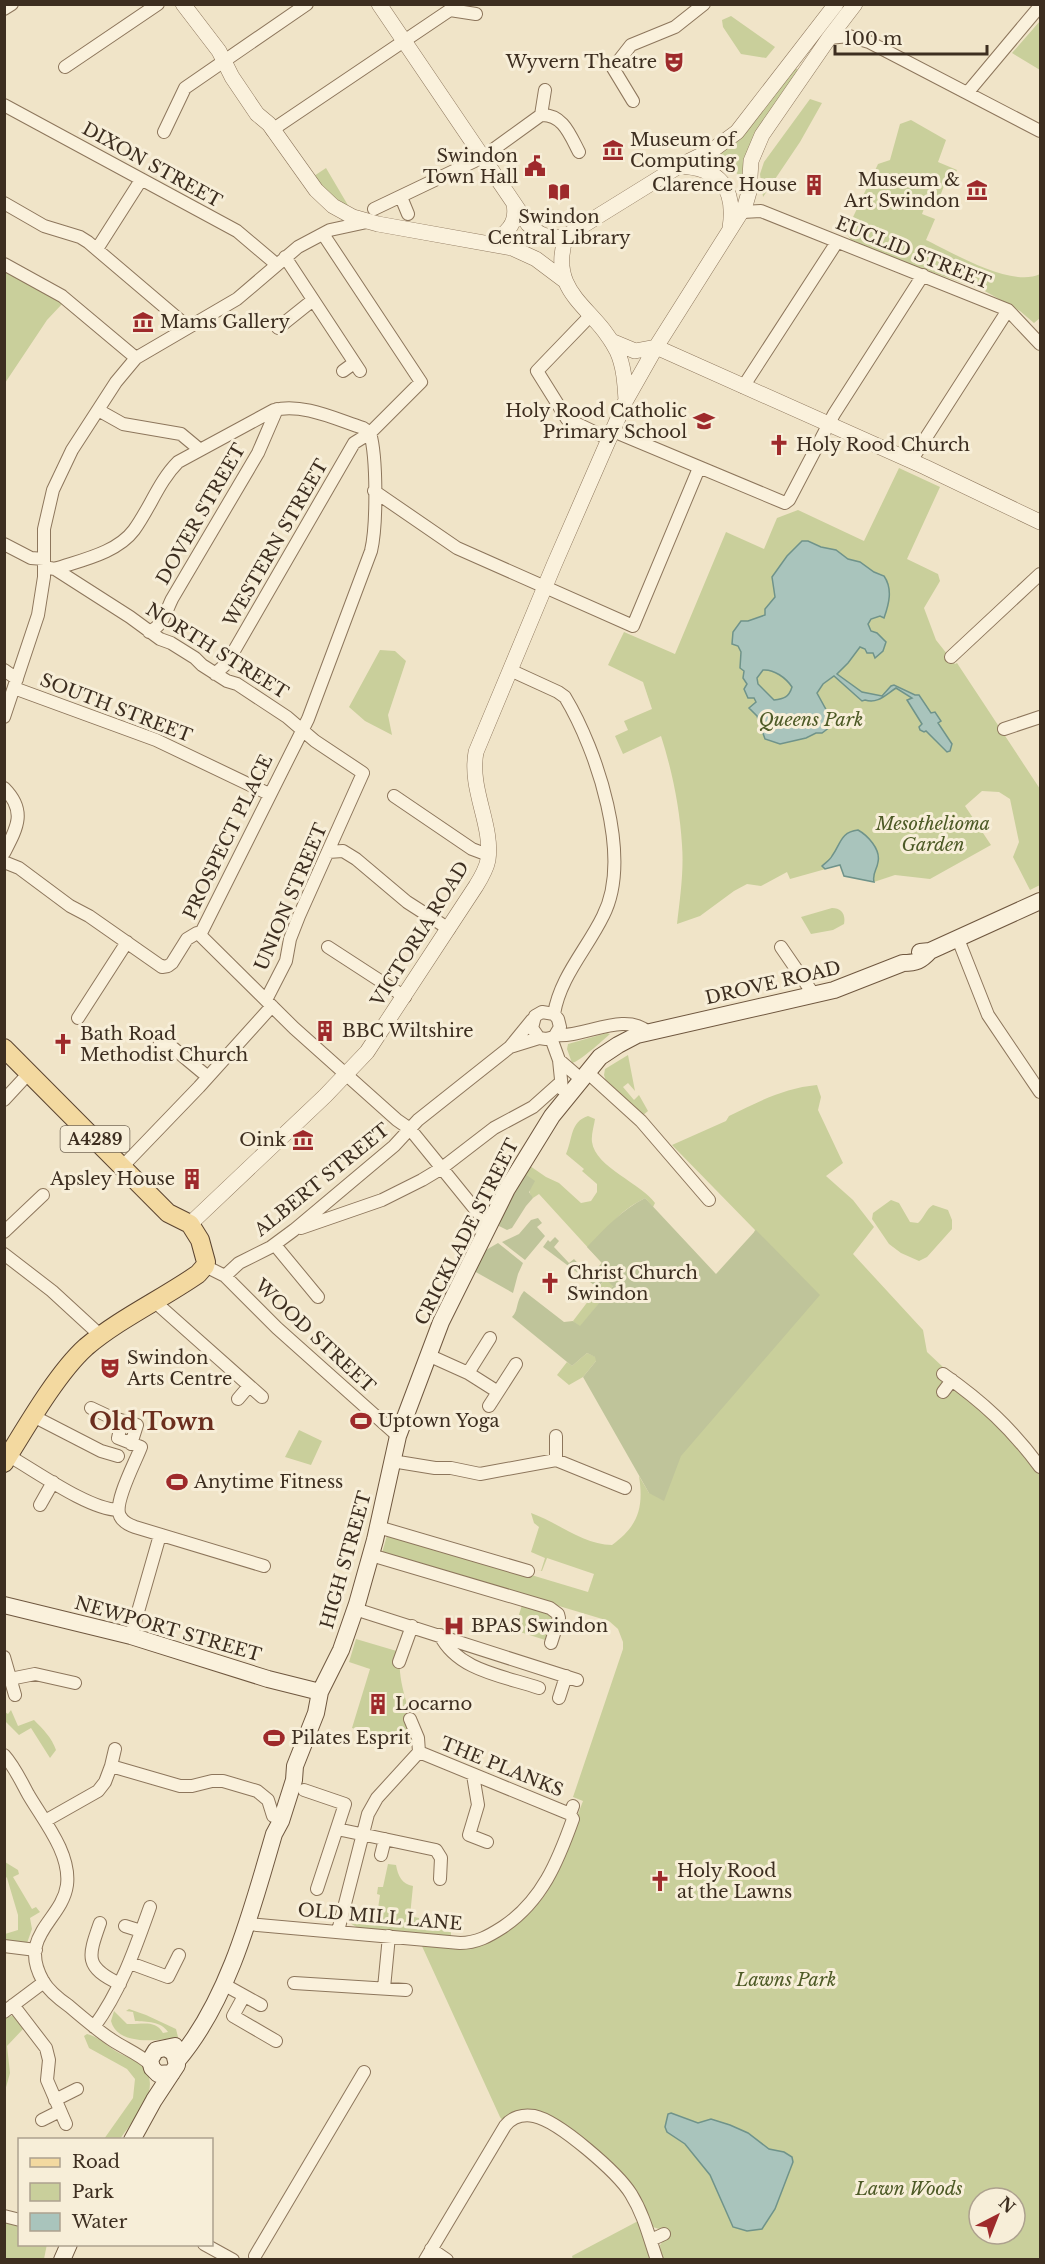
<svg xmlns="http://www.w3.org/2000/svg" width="1045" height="2264" font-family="'Libre Baskerville',serif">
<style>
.green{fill:#c9cf9b;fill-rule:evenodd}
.cemetery{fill:#bfc49a}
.water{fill:#a9c4bc;stroke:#6f938a;stroke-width:1.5;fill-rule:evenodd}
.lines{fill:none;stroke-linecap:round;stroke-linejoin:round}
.minor-casing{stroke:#8d765c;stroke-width:14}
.tertiary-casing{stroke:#8d765c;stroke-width:16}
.secondary-casing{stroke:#6f573f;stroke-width:18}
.primary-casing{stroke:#5b4430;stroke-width:20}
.minor{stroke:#faf1dc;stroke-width:12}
.tertiary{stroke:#faf1dc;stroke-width:15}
.secondary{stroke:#faf1dc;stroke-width:16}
.primary{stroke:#f3d9a0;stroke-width:18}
.labels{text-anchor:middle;stroke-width:6;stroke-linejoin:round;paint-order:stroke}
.shield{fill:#f7eed8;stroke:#756857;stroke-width:1.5}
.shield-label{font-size:16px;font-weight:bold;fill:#3d2e20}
.poi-label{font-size:18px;fill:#3d2e20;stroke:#f7eed8;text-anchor:start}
.street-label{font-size:18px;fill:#3d2e20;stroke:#f7eed8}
.park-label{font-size:18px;font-style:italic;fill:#4d5a26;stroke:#f7eed8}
.district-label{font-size:24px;font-weight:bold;fill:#6b2e1e;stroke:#f7eed8}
</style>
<rect width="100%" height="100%" fill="#f0e4c8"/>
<path class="green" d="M731,16L775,47L766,58L741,54L723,27L722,20Z
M1040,21V70L1012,53Z
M795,67L799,71L743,180L730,166L715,156L735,142Z
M810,99L822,103L800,142L763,197L760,174L764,162Z
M911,120L946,140L938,162L957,170L955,174L949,173L935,209L925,206L922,214L935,219L926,240C953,253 1012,288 1040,274V318L1034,323L1020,311L983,290L883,255L852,242L846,232L878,164L890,160L900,124Z
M326,168L349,207L328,193L314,176Z
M5,269L63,303L47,320L5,383Z
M899,468L940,487L907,559L938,574L940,581L924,608L936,640L955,664L957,663L1040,789V885L1030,890L1013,857L1019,842L1010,799L999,792L982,791L965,806L991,845L930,879L895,875L874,882L844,876L840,865L790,879L787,872L761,886L747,884L734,891L700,916L677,924C680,898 684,871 682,845C680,809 672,770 661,736L623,754L615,736L628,730L624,721L652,709L643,682L608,665L624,632L675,654L726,532L764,549L777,518L798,510L864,541Z
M380,650L395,651L406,661L388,715L392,735L365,721L349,707Z
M832,908C841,908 846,914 844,924L833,930L811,934L801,917Z
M607,1033L610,1034C602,1041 579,1062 572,1063L567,1049L568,1044Z
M628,1055L635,1091L628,1083L623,1087L634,1100L639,1095L648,1111L642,1116L605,1083L606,1081L604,1075L605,1069Z
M817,1085L821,1097L818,1110L843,1163L826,1176L853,1200L874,1227L853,1254L923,1330L927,1352L944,1368L938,1375L951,1390L956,1389L1008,1432L1040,1474V2259H661L660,2245L664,2240L665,2231L653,2227C645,2211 639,2196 629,2181C609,2155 575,2136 548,2117L503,2121L500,2117L421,1944C441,1943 464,1945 483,1941C510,1936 535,1911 549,1889L583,1801L573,1797L623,1649V1642L618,1629L609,1621L382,1553L388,1532L588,1592L594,1574L547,1558L542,1571L533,1570L541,1571L545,1558L531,1552L539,1527L534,1523L531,1513C557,1522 584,1545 612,1545C638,1526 644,1508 639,1476L649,1493L755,1230L672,1145L726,1121L729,1116C758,1102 784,1088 817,1085ZM979,2198H1015V2234H979Z
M588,1116L595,1119C594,1126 591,1135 592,1142C595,1167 642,1184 655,1203L653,1207L645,1198C598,1223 604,1240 613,1286L580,1327L573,1321L605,1279L599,1266L602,1263L539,1194L533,1198L531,1197L525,1174L530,1166L546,1177L559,1183L581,1203L591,1201L597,1192V1184L582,1171L584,1169L566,1154C573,1138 570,1122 588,1116Z
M891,1200L899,1203L910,1222L918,1223C924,1218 926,1209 933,1205L948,1210L952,1220V1229L927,1257L919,1261L901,1253L889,1244L872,1219L873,1213Z
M587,1353L596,1357V1361L583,1377L569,1385L557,1375L567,1362L572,1366Z
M299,1430L322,1441L311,1465L285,1457Z
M523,1602L548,1610L552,1616L545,1640L514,1630Z
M356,1639L400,1652C397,1686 410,1706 416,1737L411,1745L352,1728L370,1669L349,1662Z
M11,1710L18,1726L34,1720C43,1729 52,1738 56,1750L50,1758L31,1728L19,1735L5,1721V1712L8,1714Z
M5,1862L18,1870L19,1874L13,1877L32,1909L36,1907L40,1912L30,1918L32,1929L26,1946L5,1942V1934L18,1930V1915L7,1878L5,1876Z
M388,1864L396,1865C398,1876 402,1884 413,1886L410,1916L419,1918V1924L438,1926V1929L451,1931V1936L358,1928L350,1923V1917L376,1922L380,1895L377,1894L378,1887H383Z
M129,2009L146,2015L176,2029L178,2037C159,2041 117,2046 111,2021L114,2011L127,2024C141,2025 155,2019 163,2033L168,2032C161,2021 147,2022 135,2021L133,2012L126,2011Z
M14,2015L24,2028L7,2046L10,2073L5,2091V2018Z
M87,2034C98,2036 108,2047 119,2053C124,2056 130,2057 136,2061C169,2083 135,2117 120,2139H104L133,2098L135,2079L127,2069L89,2048L84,2036Z
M640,2220L653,2259L573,2260L572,2256Z
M5,2222L19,2226L20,2244H47L44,2259L5,2260Z"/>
<path class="cemetery" d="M525,1174L535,1181L529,1192L533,1198L526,1206L512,1228L507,1230L499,1226L500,1221Z
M645,1198L716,1274L756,1230L820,1295L681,1456L664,1501L649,1493L583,1377L596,1361L595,1357L587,1353L572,1366L512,1317C519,1310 515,1302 524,1291L564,1322L573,1321L580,1326L613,1286L605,1279L598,1288L543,1247L548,1240L550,1242L555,1237L559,1241L554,1247L569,1263L574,1259L587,1273L590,1270L593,1273L602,1263L587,1247C605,1228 622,1210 645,1198Z
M538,1218L542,1223L537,1227L545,1236L525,1260L502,1242L519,1234L531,1220Z
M498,1243L523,1263L518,1274L513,1293L474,1271L486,1250Z"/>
<path class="water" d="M802,541H808L821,547L836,550L848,559L860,562L874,572L884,576C893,589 889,604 884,618L880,616L871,619L868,624L871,631L877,633L886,642L883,651L875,658L873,653H867L865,649L860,647L848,663L837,674L862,692L882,696L891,686L894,685L915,695H919L931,713L935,712L941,721L938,723L952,744L950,751L947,752L926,731L924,732L920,730L919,727L922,724L907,700L912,698L896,688C885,695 878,704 865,700L862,701L834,676L823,684L817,693L829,715L830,727L822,733H816L806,738L780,744L765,739L757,716L749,708L756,702L754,698H748L744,689L747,684L743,678L744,671L740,668L741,652L738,646L732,644L733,632L741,621H748L765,615V609L775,597L772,577L787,556ZM763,670C774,669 786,678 792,687C789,697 784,699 774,700L758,684L757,678Z
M858,830C867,835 881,849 878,862C877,870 872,873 874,882L844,876L840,865L825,869L822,866C825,863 830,860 832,856C841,844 840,832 858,830Z
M671,2113L698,2123L711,2119L730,2125L748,2133L769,2149L784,2152L792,2157L793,2162L775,2209L762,2229L747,2231L733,2227L710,2175L685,2144L667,2132L665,2127L668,2114Z"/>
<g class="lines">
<defs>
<path id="minor" d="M4,9L12,4
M829,38L849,36L869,42L1040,131
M65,67L158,4
M968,92L1040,6
M633,101L613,68L631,45L675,27L704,4
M4,105L237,231L276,264
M541,115L545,90
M272,130L450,10L476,14
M164,132L185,88L307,4
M401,197L408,214
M4,203L44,226L80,237L88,242L188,327
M374,209L483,157L541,115C563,114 570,135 579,152
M742,212L761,211L1008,310L1040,344
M97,249L141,180
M285,257L360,371
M4,264L62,296L136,358
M590,316L537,371L567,419L609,439
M278,328L313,300
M343,371L354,363
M743,387L837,242
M98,410L123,424L181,434L199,449
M613,431L785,503L789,500L834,414L923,275
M911,461L1008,310
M374,491L457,548L633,626L699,468
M4,544L31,558L44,559
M44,567L55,569L130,617L160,639L171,643L195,658L202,665L227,681L237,684L287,717L315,741L363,773L299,916L290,939L286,961L266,1000
M55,569C81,560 117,553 134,530C150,508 159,481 178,462L274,410C303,403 335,419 363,428L370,433
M149,632C163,626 166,611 172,599L258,453L277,409
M951,657L1040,574
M4,670L17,679
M510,670L558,692L565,697C597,750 633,858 603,916C587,949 560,977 554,1014
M215,674L227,663L354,443L370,433L421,382L323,234
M14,688L156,740L269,794
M4,717L38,615L44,577V529L53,490L72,450L116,382L136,358L237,299L298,247L330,230L367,222
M1004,729L1040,717
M4,788C27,811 17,828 4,853
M394,796L472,849L488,855
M328,852L343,851L356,859L407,902L449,929
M4,862L19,868L70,906L89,916L162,967L168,966L172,963L187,939L197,933L200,935
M200,935L308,719L371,551C377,526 377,457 370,433
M200,935L294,1028L397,1120L410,1129L483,1219
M958,939L988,1015L1040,1092
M328,947L405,997
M781,947L814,995
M78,1018L127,942
M556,1035C583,1038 625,1011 648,1032
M551,1038L559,1060L562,1089
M510,1047L539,1038L546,1039L554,1037L560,1027L558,1019L554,1014L542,1012L535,1016L532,1028L539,1038
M152,1055L162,1042H166L208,1077
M559,1060L581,1079
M587,1072L641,1121L709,1200
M4,1100L29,1073
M122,1167L199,1087L272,1006
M301,1228L382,1200L422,1180L442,1168L494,1128L533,1107L561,1082
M4,1232L43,1195
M275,1245L318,1297
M4,1254L52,1291L101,1336
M205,1266L225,1276L277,1328L398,1436
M225,1276L239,1263L271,1247L294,1230L394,1146L418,1120L510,1047L532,1020
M155,1302L262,1397
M428,1355L468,1373L498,1392
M468,1373L490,1338
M943,1374C983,1402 1011,1428 1040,1467
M943,1392L952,1380
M238,1399L249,1386
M489,1406L516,1364
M91,1408L108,1416
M33,1416L101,1451L118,1456
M117,1419L137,1425L131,1444
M122,1421L118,1438L141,1447C136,1461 113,1503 120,1516C123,1522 129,1525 135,1527L264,1566
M9,1456C36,1471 88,1509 118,1510
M556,1460V1436
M392,1461L435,1468H451L480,1474L556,1460L625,1488
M40,1505L53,1482
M378,1527L528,1571
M371,1555L550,1608L558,1614L559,1618L551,1643
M355,1609L577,1680
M440,1635C458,1671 504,1676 539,1688
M131,1636L160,1535
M4,1657L15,1695
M399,1662L412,1626
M10,1679L35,1674L75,1683
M559,1698L566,1676
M410,1719L418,1738L419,1752L570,1814
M4,1755C14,1766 21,1781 28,1794C43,1820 71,1853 67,1885C62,1921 17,1935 43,1981C49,1991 59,1999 69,2006C83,2018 97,2030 112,2040C124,2048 139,2054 150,2064
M111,1766L115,1749
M473,1775L478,1805L469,1835L487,1842
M304,1790L345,1804L317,1889
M45,1821L98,1791L105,1782L111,1766L180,1786H192L212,1781H223L257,1791L268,1800L273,1816
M337,1829L436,1850L441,1858L440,1879
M381,1855L385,1839
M100,1923C88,1957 84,1967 120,1984
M247,1924L460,1943C477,1943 489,1936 503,1927C542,1901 558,1861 573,1819L570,1814L573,1806
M125,1926L141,1931
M338,1931L368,1814L377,1798L419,1752
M4,1946L36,1950
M130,1963L168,1977L179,1955
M294,1983L406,1990
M223,1984L261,2005
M384,1988L389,1936
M244,1996L233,2016L276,2041
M13,2005L46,2048L49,2060L47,2080L66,2124
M4,2012L44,1982
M94,2027C121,1990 135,1949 150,1907
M55,2100L77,2089
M42,2120L60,2111
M4,2216L20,2220
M651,2240L664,2234
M204,2244L233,2260
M431,2249L447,2260
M255,2256L364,2072
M425,2260L505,2126C512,2117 523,2114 534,2116C559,2121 618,2173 631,2194C644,2215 649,2237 657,2260"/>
<path id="tertiary" d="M183,4L219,51L232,77L257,114L269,124L316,190L333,206L353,217L378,224L512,248L536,259L564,280
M379,4L528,224C539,236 550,239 566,236L679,166L714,149L737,132L836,4
M679,166C720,168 736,188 730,228
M566,236C547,295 595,306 617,351C624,366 625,384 626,400
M490,244C506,234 518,224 514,204
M611,341L635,351L656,347
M656,347L925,467L1040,522
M190,1224L325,1096L367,1052L476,886C481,878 486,870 488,860C493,824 469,790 476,752L554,565L626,400L656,347L745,206L749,192L751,161L762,135L829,38L855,4"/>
<path id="secondary" d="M920,952L930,951L1040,901
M4,1605L131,1636L268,1679L320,1692
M177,2061C229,2000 252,1909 274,1834L281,1821L294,1780L295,1766L316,1713L320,1692L341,1650L357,1604L375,1540L398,1436L441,1322L507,1189L552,1116L600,1057L618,1045L637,1035L834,990L903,963C916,963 921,961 930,951
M172,2073L158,2074L152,2068L150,2060L156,2050L175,2046
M132,2140L154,2100L177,2065L174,2053L166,2048
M62,2260L69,2244"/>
<path id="primary" d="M4,1048L168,1213L190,1224L200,1240L206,1262L205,1266L198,1274C162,1299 119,1319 86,1347C57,1373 25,1429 4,1463"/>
</defs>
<use href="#minor" class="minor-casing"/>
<use href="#tertiary" class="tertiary-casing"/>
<use href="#secondary" class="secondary-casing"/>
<use href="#primary" class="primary-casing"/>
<use href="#minor" class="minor"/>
<use href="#tertiary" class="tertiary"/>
<use href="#secondary" class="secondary"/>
<use href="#primary" class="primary"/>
</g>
<defs>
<symbol id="theatre-bare" viewBox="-9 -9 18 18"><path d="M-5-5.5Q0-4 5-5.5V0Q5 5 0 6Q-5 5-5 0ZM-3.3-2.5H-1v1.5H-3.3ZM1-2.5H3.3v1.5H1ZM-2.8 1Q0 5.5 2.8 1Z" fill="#9e2a2b" stroke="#f7eed8" stroke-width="2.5" paint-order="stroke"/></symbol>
<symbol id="museum-bare" viewBox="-9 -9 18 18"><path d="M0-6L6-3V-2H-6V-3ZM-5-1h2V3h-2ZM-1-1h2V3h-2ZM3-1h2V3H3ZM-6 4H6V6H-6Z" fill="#9e2a2b" stroke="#f7eed8" stroke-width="2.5" paint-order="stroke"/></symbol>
<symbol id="civic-bare" viewBox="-9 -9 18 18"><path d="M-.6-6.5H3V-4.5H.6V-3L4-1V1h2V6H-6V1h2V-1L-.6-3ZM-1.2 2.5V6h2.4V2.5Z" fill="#9e2a2b" stroke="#f7eed8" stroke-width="2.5" paint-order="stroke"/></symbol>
<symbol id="building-bare" viewBox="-9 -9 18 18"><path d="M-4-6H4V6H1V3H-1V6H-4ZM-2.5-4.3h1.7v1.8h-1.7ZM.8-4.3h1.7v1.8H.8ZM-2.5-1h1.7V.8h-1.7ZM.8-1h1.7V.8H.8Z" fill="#9e2a2b" stroke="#f7eed8" stroke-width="2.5" paint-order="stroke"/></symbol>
<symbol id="library-bare" viewBox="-9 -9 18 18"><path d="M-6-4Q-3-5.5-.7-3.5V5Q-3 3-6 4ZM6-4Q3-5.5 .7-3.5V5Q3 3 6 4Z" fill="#9e2a2b" stroke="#f7eed8" stroke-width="2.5" paint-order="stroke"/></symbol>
<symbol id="school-bare" viewBox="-9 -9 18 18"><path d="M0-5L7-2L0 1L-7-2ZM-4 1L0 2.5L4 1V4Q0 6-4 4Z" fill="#9e2a2b" stroke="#f7eed8" stroke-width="2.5" paint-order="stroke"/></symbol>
<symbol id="church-bare" viewBox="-9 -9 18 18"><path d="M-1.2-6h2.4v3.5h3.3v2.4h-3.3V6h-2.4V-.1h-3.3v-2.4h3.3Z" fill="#9e2a2b" stroke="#f7eed8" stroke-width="2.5" paint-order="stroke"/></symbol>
<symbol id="stadium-bare" viewBox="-9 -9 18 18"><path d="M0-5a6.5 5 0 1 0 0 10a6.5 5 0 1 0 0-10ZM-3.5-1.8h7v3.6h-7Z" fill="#9e2a2b" stroke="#f7eed8" stroke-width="2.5" paint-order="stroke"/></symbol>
<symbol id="hospital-bare" viewBox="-9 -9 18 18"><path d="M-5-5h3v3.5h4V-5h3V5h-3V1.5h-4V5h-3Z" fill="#9e2a2b" stroke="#f7eed8" stroke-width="2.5" paint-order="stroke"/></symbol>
</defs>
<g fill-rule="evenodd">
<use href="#theatre-bare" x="659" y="47" width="30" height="30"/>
<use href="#museum-bare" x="598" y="135" width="30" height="30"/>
<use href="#civic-bare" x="520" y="151" width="30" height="30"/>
<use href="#building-bare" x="799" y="170" width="30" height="30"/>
<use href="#museum-bare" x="962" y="175" width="30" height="30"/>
<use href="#library-bare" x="544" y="177" width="30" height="30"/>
<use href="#museum-bare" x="128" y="307" width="30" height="30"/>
<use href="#school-bare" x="689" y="406" width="30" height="30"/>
<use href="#church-bare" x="764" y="430" width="30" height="30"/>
<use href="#building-bare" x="310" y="1016" width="30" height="30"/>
<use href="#church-bare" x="48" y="1029" width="30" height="30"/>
<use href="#museum-bare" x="288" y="1125" width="30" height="30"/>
<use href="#building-bare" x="177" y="1164" width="30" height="30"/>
<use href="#church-bare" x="535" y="1268" width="30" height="30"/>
<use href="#theatre-bare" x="95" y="1353" width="30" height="30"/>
<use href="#stadium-bare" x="346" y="1406" width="30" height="30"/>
<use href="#stadium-bare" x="162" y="1467" width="30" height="30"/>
<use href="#hospital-bare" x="439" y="1611" width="30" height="30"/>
<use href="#building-bare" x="363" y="1689" width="30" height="30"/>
<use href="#stadium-bare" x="259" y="1723" width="30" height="30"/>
<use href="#church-bare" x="645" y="1866" width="30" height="30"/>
</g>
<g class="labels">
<rect class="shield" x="60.5" y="1126" width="69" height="26" rx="4.5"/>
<g class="shield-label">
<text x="95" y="1145">A4289</text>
</g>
<g class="poi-label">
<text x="657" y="68" text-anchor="end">Wyvern Theatre</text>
<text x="630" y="146">Museum of<tspan x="630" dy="21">Computing</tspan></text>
<text x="518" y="162" text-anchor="end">Swindon<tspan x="518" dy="21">Town Hall</tspan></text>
<text x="960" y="186" text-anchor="end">Museum &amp;<tspan x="960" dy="21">Art Swindon</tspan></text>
<text x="797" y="191" text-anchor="end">Clarence House</text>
<text x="559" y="223" text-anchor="middle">Swindon<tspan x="559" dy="21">Central Library</tspan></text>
<text x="160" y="328">Mams Gallery</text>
<text x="687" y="417" text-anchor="end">Holy Rood Catholic<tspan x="687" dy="21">Primary School</tspan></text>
<text x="796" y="451">Holy Rood Church</text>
<text x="342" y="1037">BBC Wiltshire</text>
<text x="80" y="1040">Bath Road<tspan x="80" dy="21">Methodist Church</tspan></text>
<text x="286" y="1146" text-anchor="end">Oink</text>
<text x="175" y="1185" text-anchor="end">Apsley House</text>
<text x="567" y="1279">Christ Church<tspan x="567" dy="21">Swindon</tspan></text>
<text x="127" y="1364">Swindon<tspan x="127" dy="21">Arts Centre</tspan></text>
<text x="378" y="1427">Uptown Yoga</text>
<text x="194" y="1488">Anytime Fitness</text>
<text x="471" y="1632">BPAS Swindon</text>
<text x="395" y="1710">Locarno</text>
<text x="291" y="1744">Pilates Esprit</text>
<text x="677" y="1877">Holy Rood<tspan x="677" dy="21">at the Lawns</tspan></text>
</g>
<g class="street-label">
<text transform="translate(152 165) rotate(29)" y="6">DIXON STREET</text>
<text transform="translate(913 253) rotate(22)" y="6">EUCLID STREET</text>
<text transform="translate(201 514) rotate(-60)" y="6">DOVER STREET</text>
<text transform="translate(276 543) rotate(-60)" y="6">WESTERN STREET</text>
<text transform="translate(217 651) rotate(32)" y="6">NORTH STREET</text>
<text transform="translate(116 708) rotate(21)" y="6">SOUTH STREET</text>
<text transform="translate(228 837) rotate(-64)" y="6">PROSPECT PLACE</text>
<text transform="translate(291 897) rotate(-67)" y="6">UNION STREET</text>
<text transform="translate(420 934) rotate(-58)" y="6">VICTORIA ROAD</text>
<text transform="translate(773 983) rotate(-13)" y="6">DROVE ROAD</text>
<text transform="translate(322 1180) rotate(-39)" y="6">ALBERT STREET</text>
<text transform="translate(467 1232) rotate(-63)" y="6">CRICKLADE STREET</text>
<text transform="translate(315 1336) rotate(43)" y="6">WOOD STREET</text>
<text transform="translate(346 1560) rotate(-74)" y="6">HIGH STREET</text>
<text transform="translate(168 1629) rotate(16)" y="6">NEWPORT STREET</text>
<text transform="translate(502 1767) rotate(22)" y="6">THE PLANKS</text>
<text transform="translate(380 1917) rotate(5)" y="6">OLD MILL LANE</text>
</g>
<g class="park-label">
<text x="811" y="726">Queens Park</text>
<text x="933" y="830">Mesothelioma<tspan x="933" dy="21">Garden</tspan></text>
<text x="786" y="1986">Lawns Park</text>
<text x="909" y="2195">Lawn Woods</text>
</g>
<g class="district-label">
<text x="152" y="1430">Old Town</text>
</g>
</g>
<rect width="1045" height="2264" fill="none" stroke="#3d2e20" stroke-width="12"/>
<rect x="18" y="2138" width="195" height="108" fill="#f7eed8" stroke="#ada18e" stroke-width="1.5"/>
<rect x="30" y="2158" width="30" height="9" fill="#f3d9a0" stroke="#ada18e" stroke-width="1.5"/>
<text x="72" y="2168" font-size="18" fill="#3d2e20">Road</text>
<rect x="30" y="2183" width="30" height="18" fill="#c9cf9b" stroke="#ada18e" stroke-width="1.5"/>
<text x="72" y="2198" font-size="18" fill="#3d2e20">Park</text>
<rect x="30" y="2213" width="30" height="18" fill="#a9c4bc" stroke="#ada18e" stroke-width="1.5"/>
<text x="72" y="2228" font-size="18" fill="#3d2e20">Water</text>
<g transform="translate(997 2216) rotate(42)"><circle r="28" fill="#f7eed8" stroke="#ada18e" stroke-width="1.5"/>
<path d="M0-4.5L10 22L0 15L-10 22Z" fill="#9e2a2b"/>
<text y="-9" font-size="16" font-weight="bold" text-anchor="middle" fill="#3d2e20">N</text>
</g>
<path d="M835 45v9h152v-9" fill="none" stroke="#3d2e20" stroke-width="3"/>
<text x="844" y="45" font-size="18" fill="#3d2e20" stroke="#f7eed8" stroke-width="4.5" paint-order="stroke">100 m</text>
</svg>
